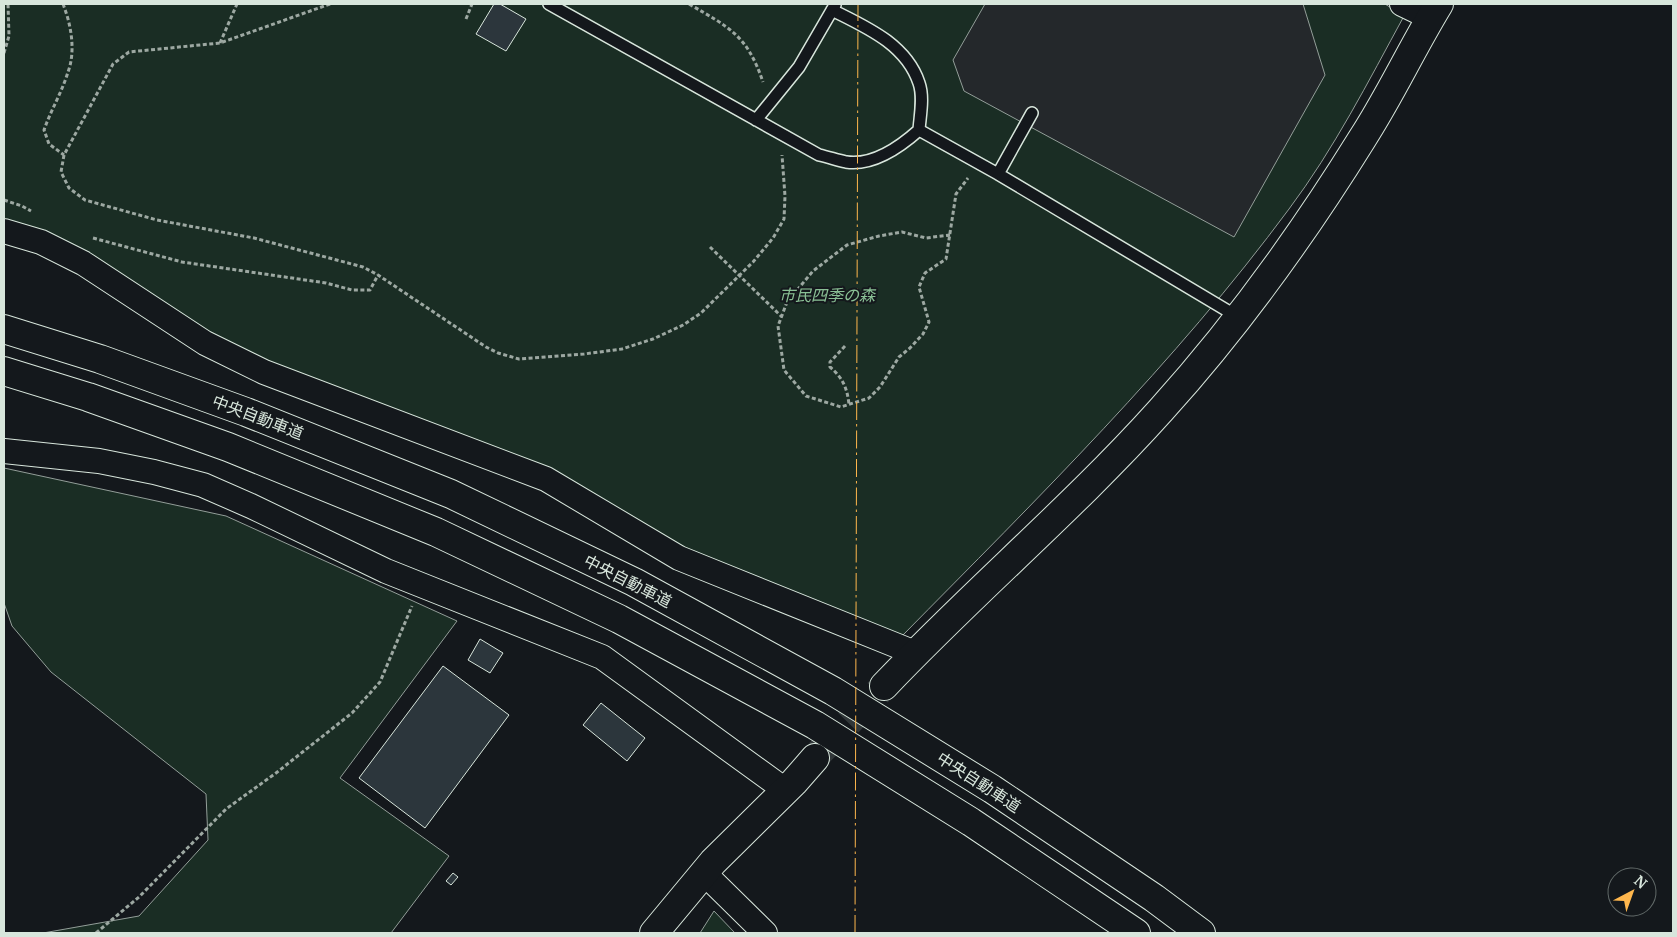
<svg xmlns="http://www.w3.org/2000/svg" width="1677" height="937" font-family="Merriweather,'Noto Sans JP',serif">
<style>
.green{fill:#1a2d24;stroke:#939e99}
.parking{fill:#24282b;stroke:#939e99}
.building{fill:#2c363c;stroke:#d8e6dc}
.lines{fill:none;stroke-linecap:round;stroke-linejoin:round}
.secondary-tunnel{stroke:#313739;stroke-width:28;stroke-dasharray:28 14;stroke-linecap:butt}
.lane-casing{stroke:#d8e6dc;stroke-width:14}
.street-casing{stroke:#d8e6dc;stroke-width:26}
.secondary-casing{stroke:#d8e6dc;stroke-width:30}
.highway-casing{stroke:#d8e6dc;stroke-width:30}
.path{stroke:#9da8a2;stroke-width:3;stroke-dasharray:4 2.5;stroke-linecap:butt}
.lane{stroke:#14181c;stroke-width:11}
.street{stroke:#14181c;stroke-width:24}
.secondary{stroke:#14181c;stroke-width:28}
.highway{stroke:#14181c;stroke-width:28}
.power{stroke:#ffb74d;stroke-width:1;stroke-dasharray:18 4 2.5 4;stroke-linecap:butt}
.labels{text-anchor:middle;stroke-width:4;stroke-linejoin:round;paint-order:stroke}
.park-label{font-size:16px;font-style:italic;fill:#8ac095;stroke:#14181c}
.street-label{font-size:16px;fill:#d8e6dc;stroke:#14181c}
</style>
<rect width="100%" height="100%" fill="#14181c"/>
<path class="green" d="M4,4H1385L1404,16C1368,82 1334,149 1289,209C1175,363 1037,499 903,635L895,636L689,554L242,353L4,221Z
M4,468L226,516L457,621L340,778L449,856L391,933H43L139,916L208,840L206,794L51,672L12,626L4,603Z
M714,911L735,933H700Z"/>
<path class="parking" d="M985,4H1303L1325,75L1234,237L964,91L953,60Z"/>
<path class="building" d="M494,4H500L526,19L506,51L476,34Z
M480,639L503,653L490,673L468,660Z
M443,666L509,715L425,828L359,778Z
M601,703L645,738L627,761L583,725Z
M453,873L458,877L451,885L446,881Z"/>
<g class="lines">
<path class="secondary-tunnel" d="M819,753L884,686"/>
<defs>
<path id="lane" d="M549,4L819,155C828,157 837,160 846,162C872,166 900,147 919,130C920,116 924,97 919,83C906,44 866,27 832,10
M756,120L799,67L835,5
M919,130L998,174L1238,317
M998,174L1032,113"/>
<path id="street" d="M1402,4L1431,18
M4,231L41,242L83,263L205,343L264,372L546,479L679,558L915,653
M4,451L99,461L154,472L203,485L251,506L386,571L602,657L785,790
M704,873L765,933"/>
<path id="secondary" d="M884,686C974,591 1074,507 1161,410C1236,327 1303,234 1362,139C1390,96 1412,48 1439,4
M654,933L713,862L794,782L815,758"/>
<path id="highway" d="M4,329L100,359L246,412L451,494L634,582L833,691L992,789L1154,898L1201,933
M4,371L88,397L228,447L436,532L619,619L815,725L971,822L1136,933"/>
</defs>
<use href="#lane" class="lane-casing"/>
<use href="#street" class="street-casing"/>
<use href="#secondary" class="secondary-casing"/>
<use href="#highway" class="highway-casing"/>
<path class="path" d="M63,4C71,24 76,51 68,72C62,92 51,110 44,130L49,144L64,155
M330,4L220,43L129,52L113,64L64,155L61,172L69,188L85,200L157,220L254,238L363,267L378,275L486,347L498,353L519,359L584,354L622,349L653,339L683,325L701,313L753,262L773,238L784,219L785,196L782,155
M689,4C730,28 747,35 763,82
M466,19L472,4
M220,43L237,4
M4,53L9,36L8,4
M4,200L22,206L31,211
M950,235L926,238L902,232L879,236L847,245L813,271L787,302L778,326L784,370L806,396L841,407L869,398L880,387L899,357L910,348L923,334L929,322L919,287L925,273L946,259L956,194L968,178
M93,238L182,262L326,283L352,290H370L378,275
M710,247L782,317
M845,346L830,362V367C843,378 847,388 849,404
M96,933L139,897L226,809L276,773L352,713L380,682L412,606"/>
<use href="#lane" class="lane"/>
<use href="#street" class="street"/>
<use href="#secondary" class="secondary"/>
<use href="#highway" class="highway"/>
<path class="power" d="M855,933L858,4"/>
</g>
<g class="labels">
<g class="park-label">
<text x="827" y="301">市民四季の森</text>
</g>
<g class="street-label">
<text transform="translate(258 417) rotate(21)" y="6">中央自動車道</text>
<text transform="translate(628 581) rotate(27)" y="6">中央自動車道</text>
<text transform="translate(979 782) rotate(33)" y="6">中央自動車道</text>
</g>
</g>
<rect width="1677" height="937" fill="none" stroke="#d8e6dc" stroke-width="10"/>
<g transform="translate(1632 892) rotate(41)"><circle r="24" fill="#14181c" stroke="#626a69"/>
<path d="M0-4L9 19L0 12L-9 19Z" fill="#ffb74d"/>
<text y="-8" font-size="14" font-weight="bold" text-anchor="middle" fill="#d8e6dc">N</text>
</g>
</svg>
